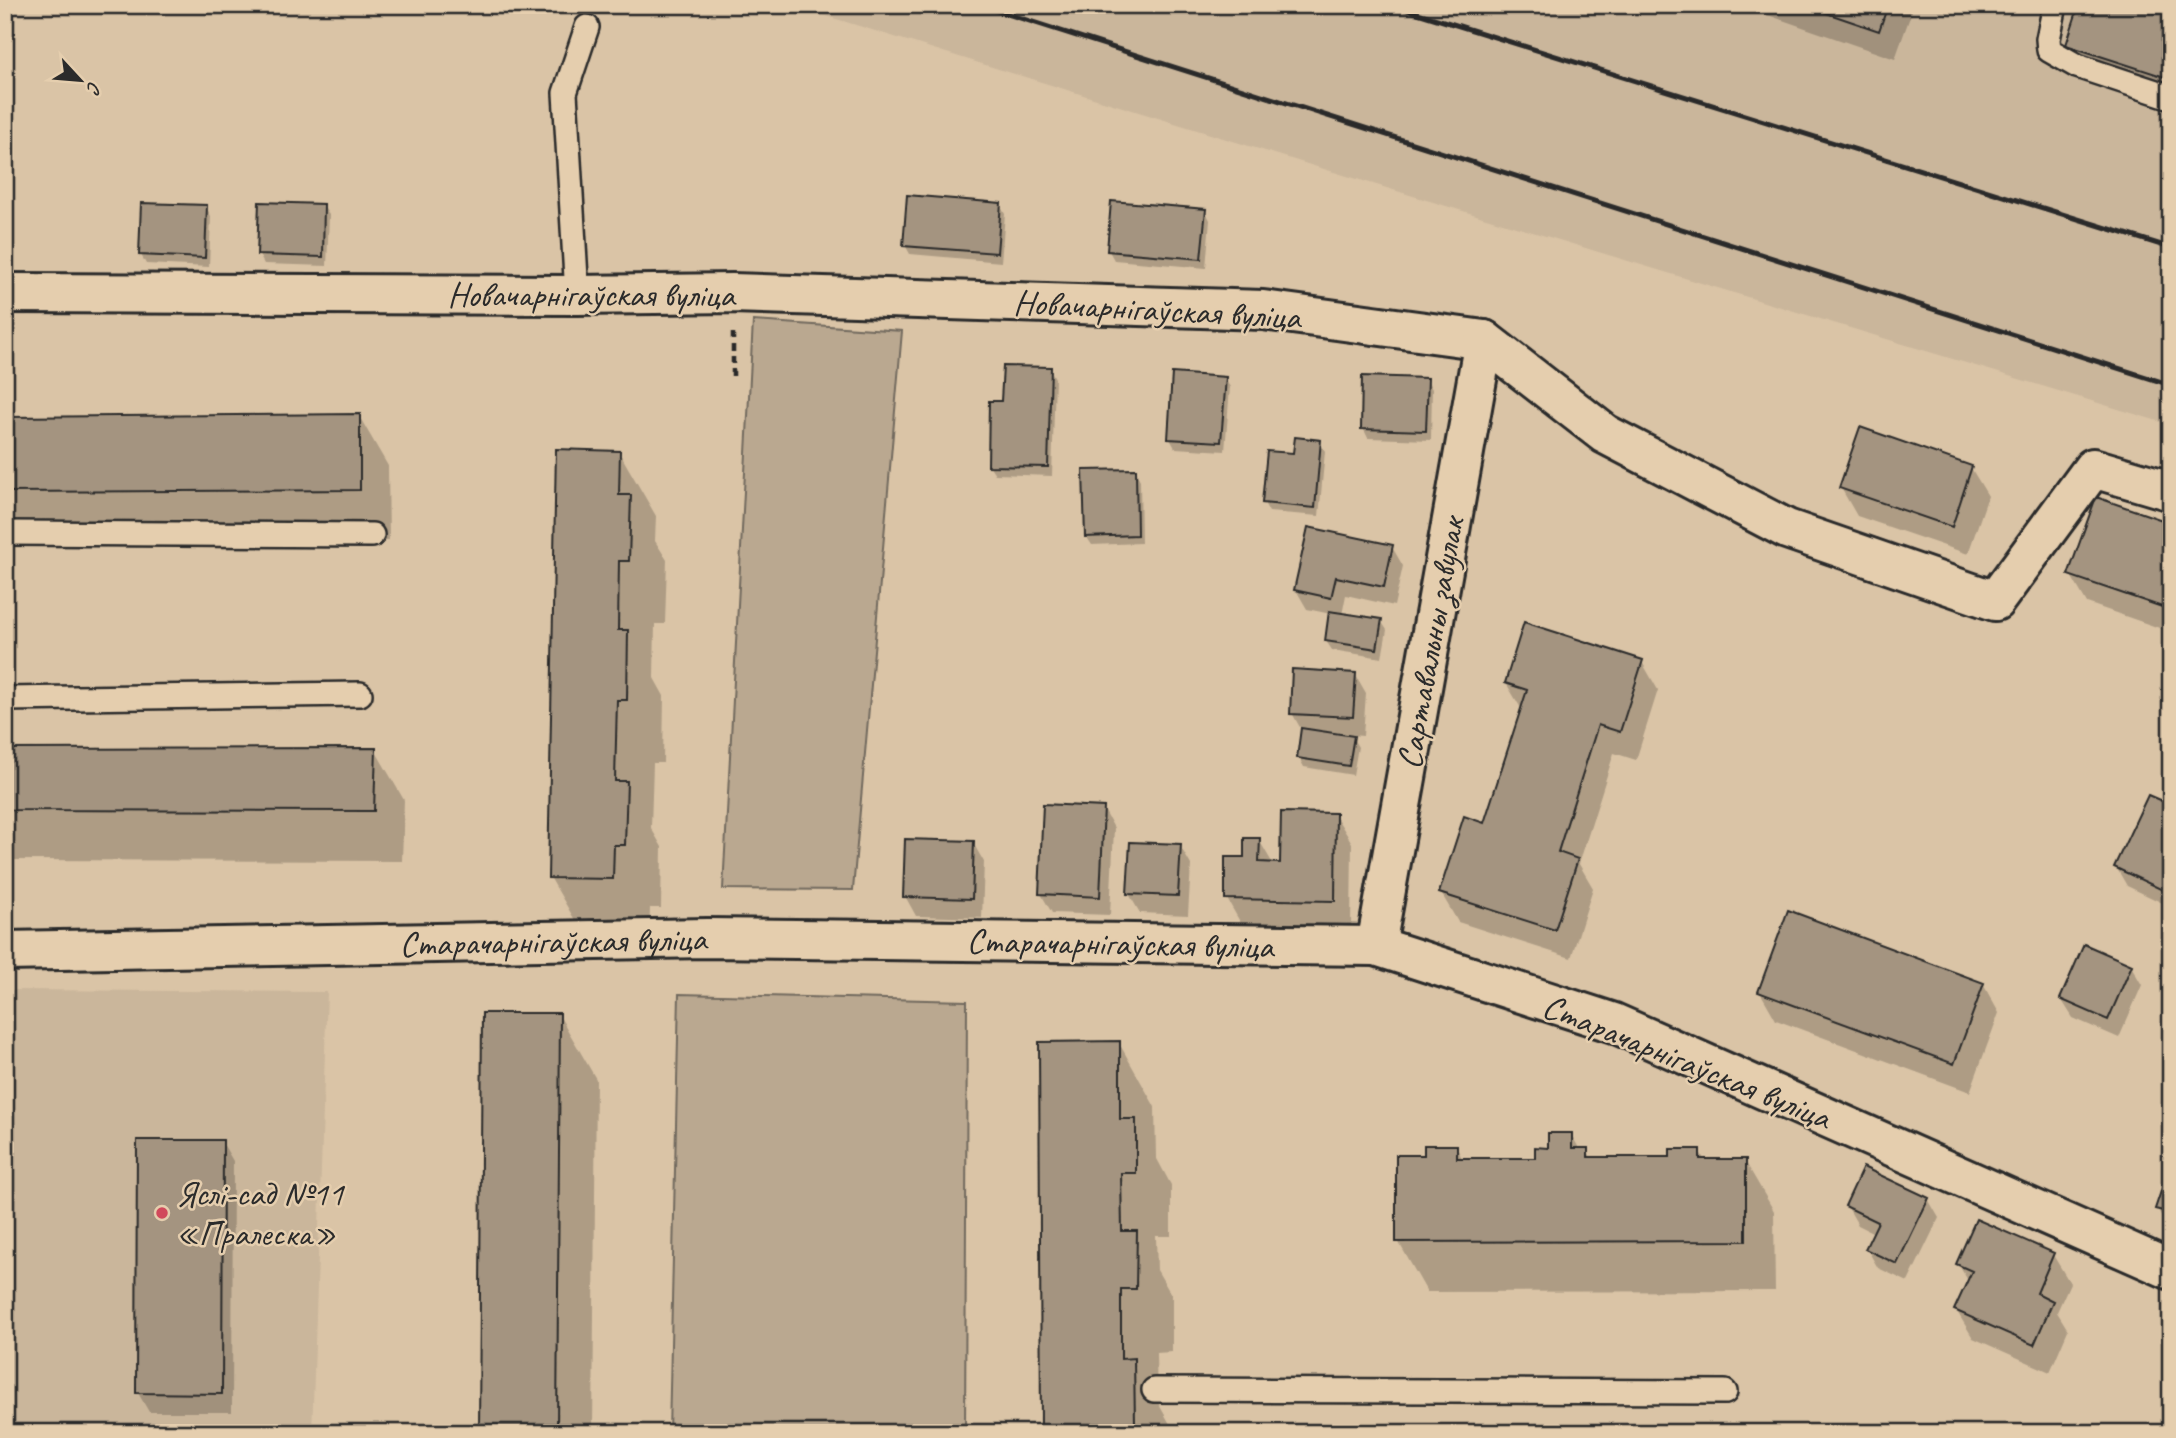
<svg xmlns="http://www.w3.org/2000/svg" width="2176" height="1438" font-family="Caveat,sans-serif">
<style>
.built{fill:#cab69b}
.green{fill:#baa890;stroke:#726a5e;stroke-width:2}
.shadow{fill:#0003}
.building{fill:#a49480;stroke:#2b2b2b;stroke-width:2}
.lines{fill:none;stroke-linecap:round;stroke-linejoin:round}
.lane-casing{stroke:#2b2b2b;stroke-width:28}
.street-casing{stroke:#2b2b2b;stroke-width:44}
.path{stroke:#2b2b2b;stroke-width:4.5;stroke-dasharray:7 5;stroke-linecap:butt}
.lane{stroke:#e5ceae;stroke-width:23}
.street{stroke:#e5ceae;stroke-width:38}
.rail{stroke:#2b2b2b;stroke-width:5}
.poi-dot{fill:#d1495b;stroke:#e5ceae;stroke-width:2.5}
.labels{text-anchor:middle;stroke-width:5;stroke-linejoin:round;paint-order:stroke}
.street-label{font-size:35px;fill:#2b2b2b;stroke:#e5ceae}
.poi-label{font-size:35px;fill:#2b2b2b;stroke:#e5ceae;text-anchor:start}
</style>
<rect width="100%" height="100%" fill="#dac4a6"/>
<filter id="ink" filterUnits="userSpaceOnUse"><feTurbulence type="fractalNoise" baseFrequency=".0143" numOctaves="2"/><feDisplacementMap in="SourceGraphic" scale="14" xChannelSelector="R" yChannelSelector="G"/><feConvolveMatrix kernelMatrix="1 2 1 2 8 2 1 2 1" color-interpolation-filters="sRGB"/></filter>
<g filter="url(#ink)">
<path class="built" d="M791,5H2171V425L1304,163Z
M5,990L327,992L312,1433H5Z"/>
<path class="green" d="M753,321L902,331L853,890L723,889Z
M679,994L967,1001L965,1433H669Z"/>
<path class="shadow" d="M1739,5H1909L1912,11L1895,59Z
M2171,5V102L2085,74L2068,45Z
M1000,205L1005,214L1001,262L910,254L905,245Z
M323,206L329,215L327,266L264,264L259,255Z
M206,207L211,216L209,267L146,264L141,255Z
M1205,210L1210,220L1206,268L1114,260L1109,251Z
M1050,369L1055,378L1052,476L995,474L989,465L1003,403Z
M1224,378L1230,387L1225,451L1175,448L1170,439Z
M1427,380L1432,389L1431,440L1368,438L1363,428Z
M359,416L388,466L389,540L9,543L5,536V418Z
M1320,442L1325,451L1319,516L1269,512L1264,503L1295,455Z
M619,452L656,516L655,541L667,560L665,624H655L654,678L664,696L663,763H653L651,828L662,847L661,908H650L649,942L587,941L550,877Z
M1971,468L1988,496L1968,554L1857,516L1841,488Z
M1135,471L1140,480L1141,543L1092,545L1086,536Z
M2171,525V632L2087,603L2070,574Z
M1392,547L1403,566L1394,606L1346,595L1342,615L1381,621L1387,630L1382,658L1332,650L1326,641L1331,614L1307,609L1296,590Z
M1642,662L1658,690L1636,760L1614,753L1579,864L1593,888L1571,958L1458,922L1441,893L1486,825L1522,710L1506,683Z
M1355,674L1366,693L1363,736L1351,735L1358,747L1353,775L1304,767L1299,758L1302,731L1292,713Z
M375,750L404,800L402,861L5,860V751Z
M2171,807V907L2127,886L2116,867Z
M1103,808L1114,828L1110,915L1052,913L1041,894Z
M1335,815L1352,843L1351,929L1243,927L1227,899L1259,840L1273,864L1282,865Z
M973,843L984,862L982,918L916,916L905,896Z
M1180,846L1191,865L1188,915L1140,913L1129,894Z
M2131,966L2142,985L2119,1038L2073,1018L2061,999Z
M1983,984L1999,1013L1970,1092L1776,1020L1760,992Z
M559,1015L596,1079L593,1433H480Z
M1119,1043L1155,1107L1156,1157L1171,1185V1236H1156L1157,1270L1172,1296V1352L1156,1353L1157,1401L1170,1424V1433H1042Z
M1571,1134L1580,1150H1587L1592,1159H1672L1699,1150L1705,1161H1745L1774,1211L1775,1291L1427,1292L1398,1241L1426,1157L1456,1146L1463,1160L1537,1159Z
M222,1142L233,1161L232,1412H149L138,1393Z
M2171,1167V1220L2162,1217L2157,1208Z
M1928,1199L1939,1218L1908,1282L1878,1268L1867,1249L1874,1233L1858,1225L1847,1206Z
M2053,1255L2070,1283L2057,1312L2068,1330L2050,1372L1973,1338L1956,1310L1969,1282L1958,1264Z"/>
<path class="building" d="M1803,5H1888L1879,31Z
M2079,5H2171V79L2066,45Z
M907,195L1001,203L997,253L903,246Z
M1111,201L1206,209L1201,259L1107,251Z
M259,202L324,204L323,257L257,255Z
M141,203L207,205L205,258L139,255Z
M1003,366L1051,367L1048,467L988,466L989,401H1001Z
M1172,373L1226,377L1221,442L1168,439Z
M1362,376L1428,378L1426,431L1361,429Z
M360,414V490L5,492V417Z
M1860,427L1972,466L1952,527L1839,488Z
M1295,437L1321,440L1315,508L1262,503L1267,451L1293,453Z
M556,449L620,451L619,495H631L629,561H619L618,630H628L627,700H617L615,781H627L625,845H614L613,879L548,878Z
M1136,469L1137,535L1085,537L1083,470Z
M2096,497L2171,523V610L2068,575Z
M1308,527L1393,545L1384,587L1336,577L1331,598L1294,590Z
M1329,611L1382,619L1377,649L1325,641Z
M1524,622L1643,660L1620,732L1598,725L1558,852L1578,859L1555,930L1439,893L1464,816L1484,823L1527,690L1505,683Z
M1292,669L1356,673L1353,717L1290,714Z
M1301,728L1354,736L1349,766L1297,758Z
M376,748L374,811L5,810V749Z
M2148,795L2171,805V894L2114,867Z
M1043,804L1104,807L1100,897L1039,894Z
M1281,812L1336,813L1335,901L1225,899V857H1244V838H1260L1259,862L1280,863Z
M905,839L974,841L972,899L903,897Z
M1130,842L1181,844L1178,896L1127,894Z
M1788,910L1984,983L1954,1064L1758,992Z
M2084,944L2132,965L2108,1020L2060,999Z
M482,1013H560L557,1433H479Z
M1120,1041V1119H1136V1173H1121L1122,1231H1137L1136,1289H1121V1359L1134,1358L1135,1425L1120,1424V1433H1041L1039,1042Z
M1548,1133H1572V1148H1588V1157H1670V1149H1700V1159H1746V1241L1396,1242V1155H1424V1145H1457V1158H1535V1147L1548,1148Z
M137,1140H223L222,1394L136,1393Z
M2171,1161V1213L2155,1209Z
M1863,1167L1929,1198L1897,1264L1865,1249L1878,1222L1845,1206Z
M1976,1219L2054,1253L2037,1293L2053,1301L2034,1345L1954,1310L1972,1271L1956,1264Z
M2168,1413H2171V1433H2167Z"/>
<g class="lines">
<defs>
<path id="lane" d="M2055,5L2048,39L2049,50L2077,66L2171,97
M577,295L565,93L587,27
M5,533L372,535
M5,699L360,694
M1154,1390L1725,1392"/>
<g id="street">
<path d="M5,293L577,295L732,293L1263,310L1484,340L1605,434L1787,529L1995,601L2093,468L2171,491"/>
<path d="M1376,946L1484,340"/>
<path id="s1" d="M5,951L707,938L1376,946L1614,1023L2171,1270"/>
</g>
</defs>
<use href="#lane" class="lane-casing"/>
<use href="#street" class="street-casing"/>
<path class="path" d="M733,333V381"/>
<use href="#lane" class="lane"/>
<use href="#street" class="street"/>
<path class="rail" d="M979,5L2171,385
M1392,5L2171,248"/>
</g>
</g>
<circle class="poi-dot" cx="162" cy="1213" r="7"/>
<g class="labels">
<g class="street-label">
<text x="591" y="306">Новачарнігаўская вуліца</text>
<text transform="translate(1157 309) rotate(3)" y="12">Новачарнігаўская вуліца</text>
<text transform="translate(1430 643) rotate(-80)" y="12">Сартавальны завулак</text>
<text dy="12" stroke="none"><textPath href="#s1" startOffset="548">Старачарнігаўская вуліца</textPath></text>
<text transform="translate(1120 943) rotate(1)" y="12">Старачарнігаўская вуліца</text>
<text transform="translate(1687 1061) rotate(22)" y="12">Старачарнігаўская вуліца</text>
</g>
<g class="poi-label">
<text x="176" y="1205">Яслі-сад №11<tspan x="176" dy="40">«Пралеска»</tspan></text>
</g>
</g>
<rect width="2176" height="1438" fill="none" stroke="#e5ceae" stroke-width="28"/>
<rect x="14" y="14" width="2148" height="1410" fill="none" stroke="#2b2b2b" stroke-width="2.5" filter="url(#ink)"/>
<g transform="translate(80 80) rotate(116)" stroke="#e5ceae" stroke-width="5" paint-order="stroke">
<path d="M0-5L12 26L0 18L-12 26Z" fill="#2b2b2b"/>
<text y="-10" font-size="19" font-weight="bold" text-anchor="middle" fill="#2b2b2b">С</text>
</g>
</svg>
